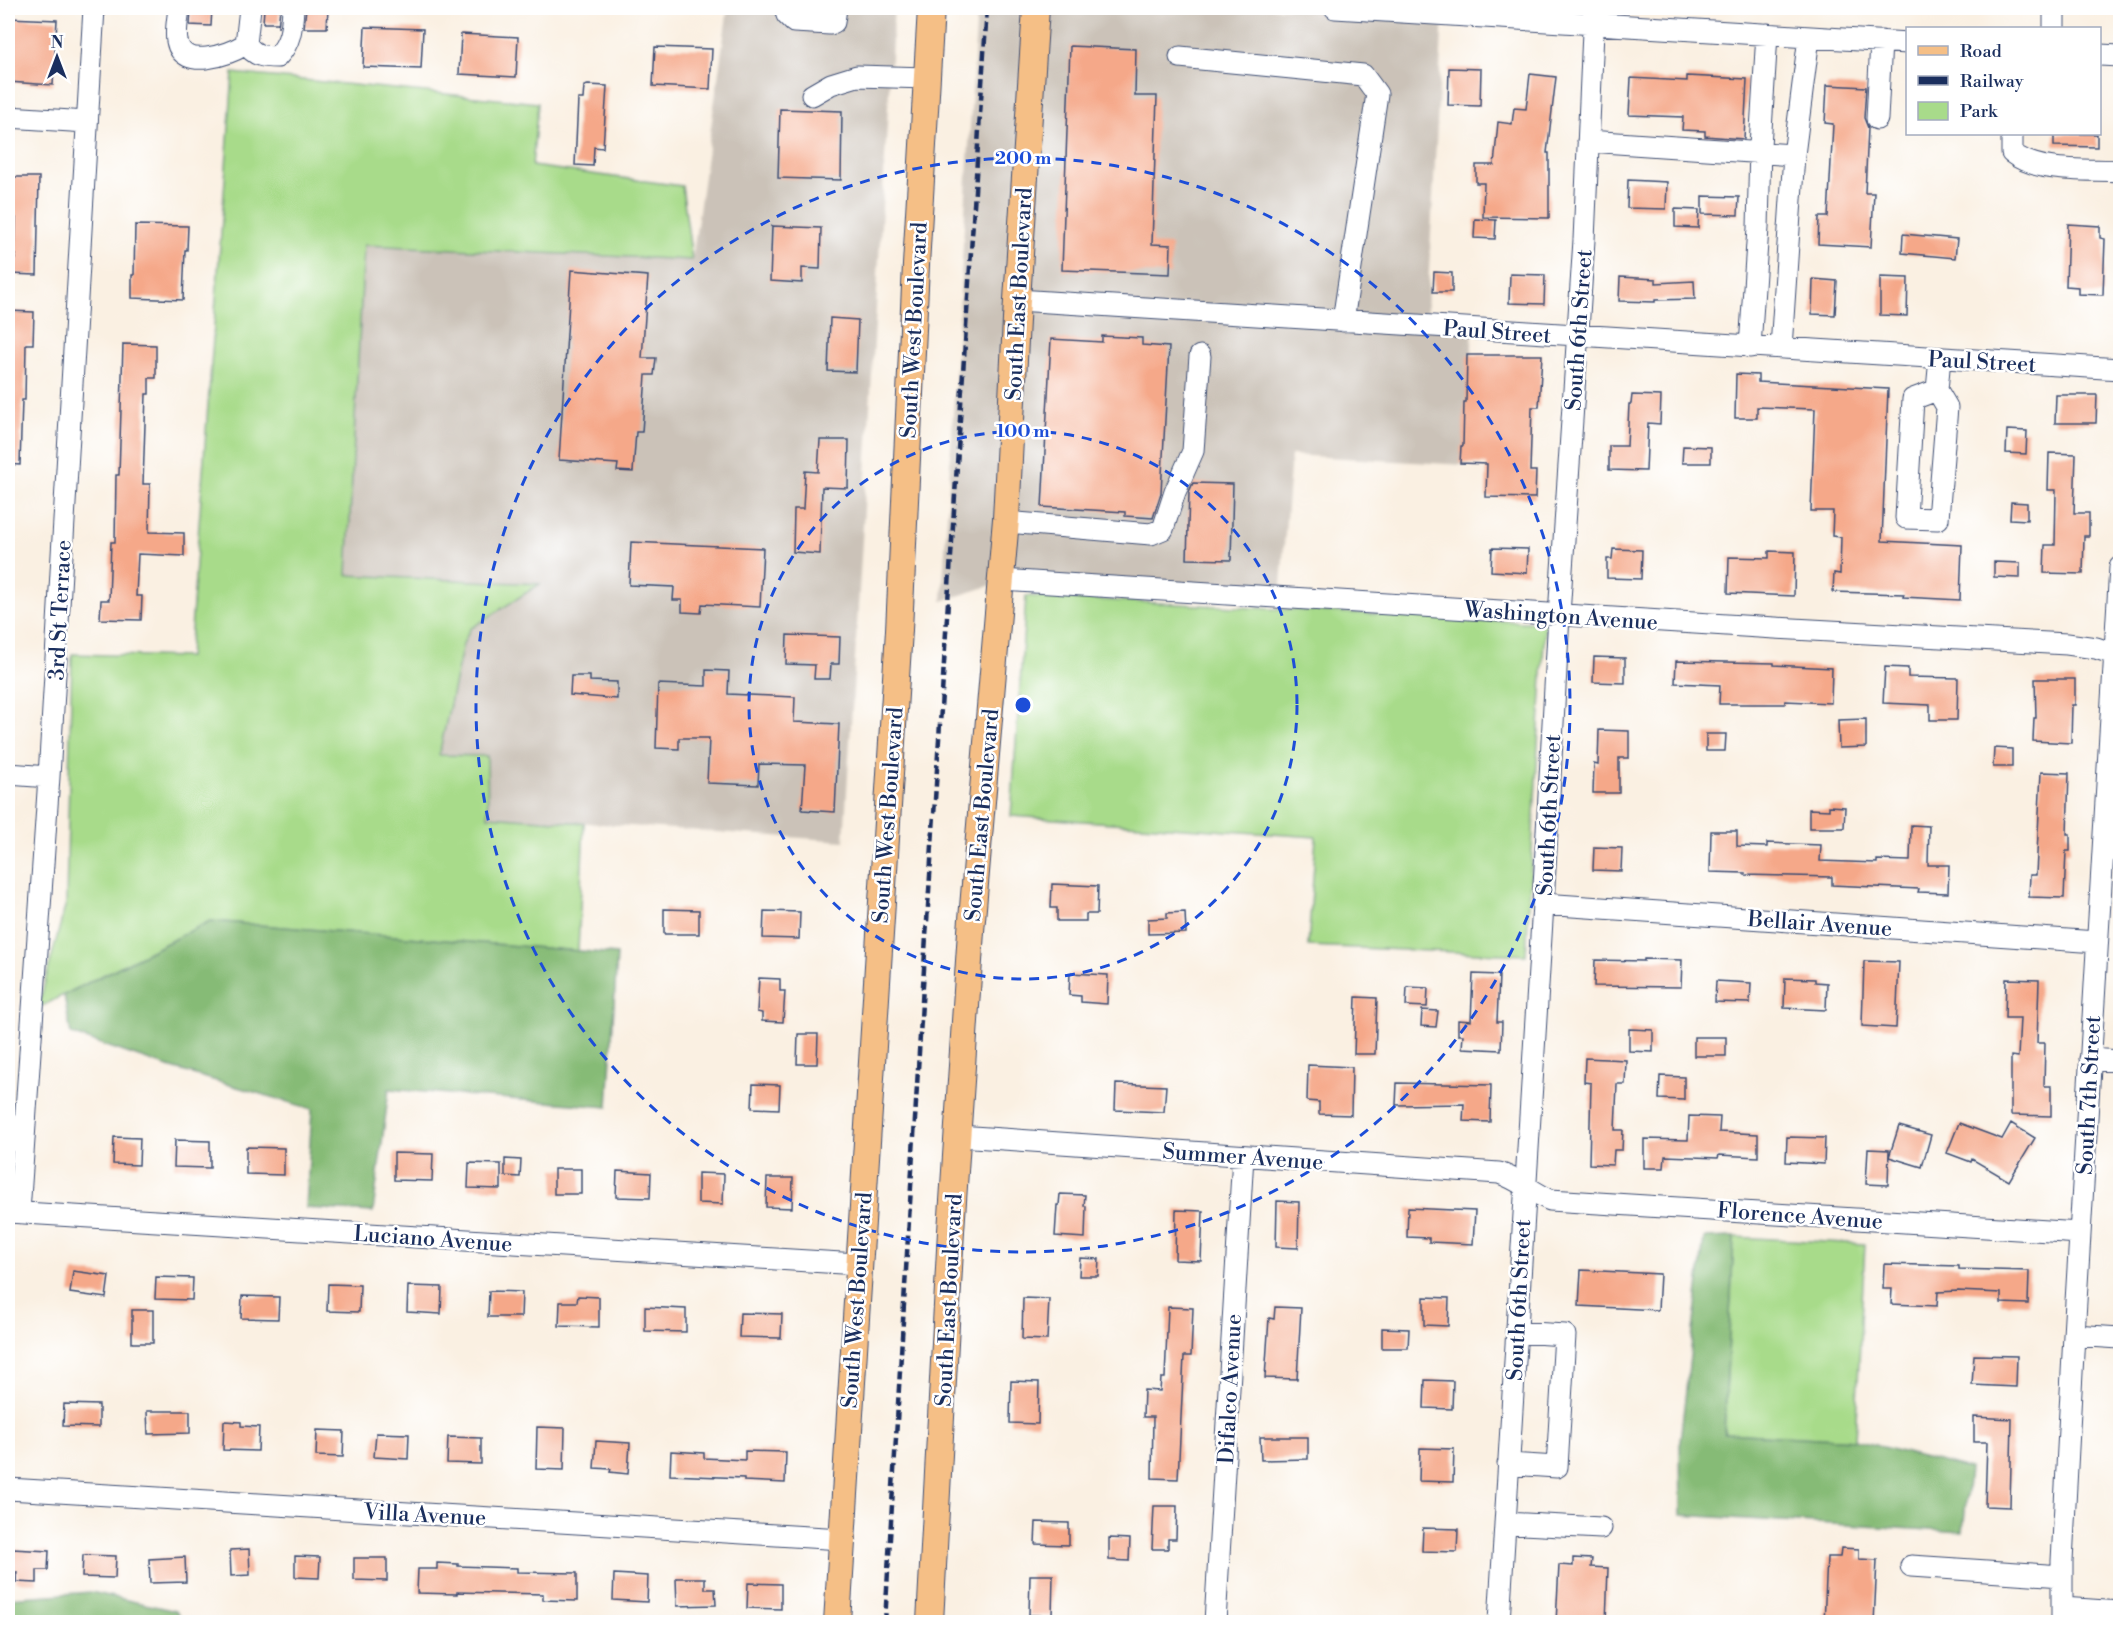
<svg xmlns="http://www.w3.org/2000/svg" width="2128" height="1630" font-family="'Libre Bodoni',serif">
<style>
.industrial{fill:#cbc2b8}
.green{fill:#a8db8a;stroke:#628574;stroke-width:1.5}
.forest{fill:#86bb76;stroke:#50756a;stroke-width:1.5}
.building{fill:#f5a889}
.lines{fill:none;stroke-linecap:round;stroke-linejoin:round}
.minor-casing{stroke:#3c4c72;stroke-width:23}
.major-casing{stroke:#3c4c72;stroke-width:28}
.minor{stroke:#fff;stroke-width:21}
.major{stroke:#f5bf86;stroke-width:26}
.rail{stroke:#1b2f5e;stroke-width:4.5;stroke-dasharray:9 4.5;stroke-linecap:butt}
.ring{fill:none;stroke:#1d4ed8;stroke-width:3;stroke-dasharray:10 8}
.labels{text-anchor:middle;stroke-width:5;stroke-linejoin:round;paint-order:stroke}
.street-label{font-size:22px;fill:#1b2f5e;stroke:#fff}
.centre{fill:#1d4ed8;stroke:#fff;stroke-width:3}
.ring-label{font-size:18px;text-anchor:middle;font-weight:bold;fill:#1d4ed8;stroke:#fff;stroke-width:5;stroke-linejoin:round;paint-order:stroke}
</style>
<rect width="100%" height="100%" fill="#fff"/>
<filter id="ink" filterUnits="userSpaceOnUse"><feTurbulence type="fractalNoise" baseFrequency=".0167" numOctaves="2"/><feDisplacementMap in="SourceGraphic" scale="12" xChannelSelector="R" yChannelSelector="G"/><feConvolveMatrix kernelMatrix="1 2 1 2 8 2 1 2 1" color-interpolation-filters="sRGB"/></filter>
<filter id="wash" filterUnits="userSpaceOnUse"><feTurbulence type="fractalNoise" baseFrequency=".008" numOctaves="4" result="noise"/><feDisplacementMap in="SourceGraphic" scale="24" xChannelSelector="R" yChannelSelector="G"/><feGaussianBlur stdDeviation="1.35" result="paint"/><feColorMatrix in="noise" values="0 0 0 0 0 0 0 0 0 0 0 0 0 0 0 0 0 1.4 0 .05"/><feComposite in="paint" operator="in"/></filter>
<g filter="url(#wash)">
<rect width="100%" height="100%" fill="#faf0e2"/>
<path class="industrial" d="M728,8H894L844,841L488,816L487,756H439L463,644L470,629L538,585L347,575L364,245L692,260Z
M977,8H1321L1443,15L1426,325L1473,328L1465,465L1291,455L1280,598L1008,580L942,601Z"/>
<path class="green" d="M233,73L538,103L532,166L682,186L692,260L364,245L347,575L540,584L470,629L463,644L439,755L487,756L488,816L584,823L578,951L210,921L38,1008L66,903L72,654L189,657Z
M1026,596L1545,623L1526,955L1308,946L1316,837L1011,816Z
M1734,1237L1865,1244L1855,1440L1724,1433Z"/>
<path class="forest" d="M210,921L617,954L608,1107L389,1089L373,1212L306,1208L312,1109L165,1066L71,1034L64,995Z
M1734,1237L1724,1433L1855,1440L1969,1469L1963,1532L1681,1515L1680,1441L1704,1238Z
M91,1592L176,1611L184,1622H8V1598Z"/>
<g id="blocks">
<path class="building" d="M191,8H212L211,26L190,25Z
M264,8H280L278,28V23H263Z
M306,8H328L327,28H304Z
M8,18L57,20L53,85L8,82Z
M365,27L423,29L421,69L363,67Z
M461,34L518,37L516,77L459,74Z
M1070,46L1136,49L1135,96H1157L1152,244L1171,245L1170,274L1062,270Z
M655,47L712,49L710,89L653,86Z
M1449,68L1481,69L1480,106L1448,105Z
M1530,74L1556,77L1547,153H1549V218L1483,217L1484,183H1476V165H1494L1498,122L1512,124L1514,108L1526,109Z
M1687,76L1747,79L1744,139L1705,136V131L1682,130L1683,117L1629,115L1631,78L1687,81Z
M588,85L607,86L603,148L594,147L593,166L575,165L578,99H583L584,86Z
M1827,85L1866,87L1864,118L1868,128L1865,193H1874L1871,247L1818,244L1819,217H1828L1833,124L1825,123Z
M780,109L842,111L841,180L778,178Z
M2054,134H2097V147L2054,146Z
M12,177H39L37,275L9,274V259H15L16,218H11Z
M1628,180L1667,182L1666,209L1627,208Z
M1702,196L1739,197L1738,215L1702,214Z
M1675,209L1699,210L1698,228L1675,227Z
M1475,219L1496,220L1495,239L1474,238Z
M2068,224L2100,226V238L2105,239L2103,295L2078,294V287L2066,286Z
M135,225L188,226L187,250H185L183,300L132,298V275H134Z
M772,226L821,228L820,269L802,268V283L770,281Z
M1903,234L1957,239L1955,258L1902,253Z
M571,270L648,276L642,358H656L654,375H646L642,432H636L633,472L617,471L618,464L559,460Z
M1434,272L1452,273V292H1433Z
M1510,274L1545,275L1544,304L1509,303Z
M1620,277L1656,279V283L1694,281L1695,299L1655,300V302L1619,301Z
M1880,277L1908,278L1907,316L1880,315Z
M1813,279L1837,281L1835,315L1812,314Z
M8,311L34,312L33,344H26L25,400H22L20,465L8,464Z
M830,318L858,320L856,372L828,371Z
M1102,336L1142,338V345L1169,347L1161,493L1153,518L1125,516V512L1042,507L1051,339L1102,342Z
M123,344L156,345V378H149V394H146L143,484H150L149,532L184,533V556L138,554L136,596H142L141,620L100,619L101,600H109L111,542H115L116,475H119Z
M1467,355H1542L1539,407H1532L1530,471H1536L1535,498L1486,497L1487,464L1460,463L1461,446H1463L1464,402H1466Z
M1736,374L1758,375V382L1888,389L1882,541L1962,545L1960,600L1903,597L1904,594L1833,592L1834,573L1840,574L1841,537L1832,536L1833,511H1811L1815,409L1757,407V418H1735Z
M1632,395L1661,396L1660,424L1648,423L1646,471L1609,470V446H1627L1629,404H1631Z
M2056,395H2097L2096,423H2055Z
M2007,430L2027,431L2026,454L2006,453Z
M820,440H849L848,488L822,487L820,554L793,552L794,509H803L805,471L818,472Z
M1683,446L1711,447V463H1682Z
M2049,453L2076,454L2074,513H2089V536H2084L2083,574L2044,573L2045,545H2055L2056,490H2048Z
M1193,483L1233,484L1231,560L1187,559L1189,492Z
M2011,502L2027,503V520L2010,519Z
M631,542L763,548L760,607L702,604L701,613L682,612V600H673L674,587L629,585Z
M1492,548L1528,549L1527,573L1491,571Z
M1613,549L1642,550L1641,579L1607,578V559H1612Z
M1769,551L1795,552L1794,596L1728,593L1729,557L1769,558Z
M1994,562L2020,563V578L1994,577Z
M787,635L840,637L839,664H831L830,679H814L815,665L786,664Z
M1594,657L1625,658V683L1593,682Z
M1676,661L1774,663V665L1832,668L1831,703L1785,701V704H1719L1720,685L1675,683Z
M1885,667L1908,668V677L1958,678L1957,720H1930V705L1883,703Z
M706,670L729,671L728,694L795,697L794,722L839,724L835,812L802,810L805,765L759,764L758,785L707,783L709,738H679V749L656,748L658,684L706,686Z
M571,676H590V681L617,682V699L570,695Z
M2035,679H2075V705H2072L2071,743L2033,741L2034,718H2036Z
M1866,719V747L1839,748L1838,720Z
M1599,730L1629,731V758H1619V793H1593L1594,764L1598,765Z
M1706,734H1726L1725,751H1706Z
M1994,748L2012,749V767H1993Z
M2041,772L2069,773L2067,834H2070V851H2066L2064,898L2029,897L2030,875H2036Z
M1829,806L1845,807L1844,828H1809V809L1829,810Z
M1911,825L1929,826L1928,865H1949L1948,893L1918,892L1919,889L1832,885V877L1745,875V873L1710,872L1711,831H1737V846L1767,847V843L1821,845L1820,861L1877,863V860L1910,861Z
M1594,847L1622,848L1621,871L1593,870Z
M1052,884L1098,886L1097,914H1086V921H1057V908H1051Z
M664,909L699,910V934H664Z
M764,911L800,912L799,939L763,938Z
M1185,912L1186,933L1148,934V919L1167,918V913Z
M1644,959L1682,960L1681,987L1594,986L1595,960L1644,961Z
M1864,961L1899,962L1896,1028L1862,1026Z
M1070,973L1108,975L1107,1004L1081,1002V996L1069,995Z
M1473,974L1499,975L1497,1022H1502L1501,1050L1462,1048L1463,1035H1458V1020L1471,1021Z
M759,978L780,979V991H785L783,1022L762,1021V1013L757,1012Z
M1785,978L1815,979V982L1827,983L1826,1010L1784,1008Z
M2006,979L2039,980L2037,1043H2045L2044,1086H2051V1116L2011,1115V1056L2018,1057L2020,1018H2005Z
M1716,981L1751,983L1750,1003L1715,1002Z
M1407,987L1428,988L1427,1007L1406,1006Z
M1356,997L1377,998L1375,1054H1354Z
M1422,1010L1438,1011L1436,1027L1421,1026Z
M1629,1029L1653,1030V1052L1629,1051Z
M798,1034H818L817,1064H797Z
M1694,1037H1726V1056H1694Z
M1585,1058L1626,1060L1625,1084H1617L1615,1130H1623L1622,1150H1614L1613,1165L1589,1164L1591,1083L1584,1082Z
M1308,1065L1352,1067L1351,1115L1319,1114V1102L1307,1101Z
M1660,1076L1684,1077V1100L1659,1099Z
M1397,1083L1491,1085L1490,1122L1463,1121L1464,1104L1396,1105Z
M753,1084L780,1085L779,1109L752,1108Z
M1116,1084L1166,1086L1164,1112L1115,1110Z
M1689,1116L1720,1117L1719,1132L1758,1134V1157L1719,1155L1718,1158L1665,1156L1664,1168H1644V1139L1688,1140Z
M1959,1123L2002,1139L2011,1123L2035,1138L2009,1181L1972,1159L1971,1162L1947,1153Z
M1899,1126L1931,1135L1922,1167L1889,1157Z
M114,1137L140,1138L139,1165L113,1164Z
M1787,1137L1825,1138L1824,1164L1786,1162Z
M175,1140L210,1141V1168L174,1167Z
M246,1147L284,1148V1175L246,1174Z
M1868,1149L1889,1150L1888,1185L1866,1184Z
M394,1153L433,1154L432,1181L394,1180Z
M505,1159L521,1160L520,1177L505,1176Z
M469,1163L501,1164V1189L468,1188Z
M554,1169H581V1194H554Z
M617,1171L651,1173L650,1198L616,1197Z
M698,1173L724,1174L723,1204L698,1203Z
M767,1178H793L792,1208L766,1207Z
M1060,1194L1085,1195L1084,1206H1086L1085,1238L1055,1236L1057,1205H1059Z
M1277,1201L1299,1202L1298,1248L1276,1247Z
M1408,1208L1475,1211L1473,1244L1429,1242V1238L1407,1237Z
M1176,1210L1203,1211L1201,1261L1175,1260Z
M1080,1258L1099,1259L1098,1276H1079Z
M1884,1264L1959,1266V1269L2029,1271L2028,1304L2001,1303V1293L1958,1291L1938,1292L1937,1306L1891,1304L1892,1289H1883Z
M1581,1270L1660,1274L1658,1310L1579,1306Z
M73,1271L109,1276L106,1298L70,1293Z
M156,1277L193,1278L192,1300L155,1299Z
M328,1284L360,1285L359,1312L327,1311Z
M408,1286L442,1287L441,1314L407,1312Z
M489,1291L522,1292L521,1317H488Z
M242,1296L279,1297L278,1319L241,1318Z
M578,1296L599,1297V1327L559,1326L560,1302H577Z
M1424,1297L1449,1298L1448,1326L1424,1325Z
M1023,1298L1049,1299L1047,1340L1022,1339Z
M645,1307L686,1309V1332L645,1331Z
M1168,1307L1193,1308L1191,1356H1184L1178,1479L1152,1478L1153,1417H1143L1144,1390L1160,1391L1161,1378H1165Z
M1275,1307L1301,1308L1297,1379L1265,1378L1269,1318L1274,1319Z
M132,1310H153V1343H132Z
M740,1313L782,1314L781,1338L739,1337Z
M1382,1328L1409,1329L1408,1348H1382Z
M1974,1355L2017,1356L2016,1387L1972,1385Z
M1425,1380L1453,1381L1452,1409L1424,1408Z
M1011,1381L1039,1382L1038,1424L1010,1423Z
M64,1404L99,1405V1427L63,1426Z
M147,1411H190V1433L148,1434Z
M1974,1417L2012,1419L2010,1507L1985,1506L1987,1442H1974Z
M224,1421L241,1422V1426L259,1427L258,1451L223,1450Z
M537,1427L565,1428L564,1470L536,1469Z
M317,1430L344,1431L343,1457L316,1456Z
M376,1433L409,1434L408,1459L374,1457Z
M448,1437L481,1438V1464L447,1463Z
M1260,1437H1308V1459L1261,1460Z
M596,1441L630,1443L628,1474L610,1472L611,1469L594,1468Z
M1420,1448L1454,1449L1453,1482L1419,1481Z
M671,1451L704,1453V1458L745,1460V1451L786,1452L785,1483L744,1481V1478L670,1475Z
M1154,1506H1177L1176,1539H1168V1549H1152Z
M1036,1522L1069,1523V1545L1035,1544Z
M1423,1528L1458,1529L1457,1552L1422,1551Z
M1109,1538L1130,1539L1129,1561L1109,1560Z
M1841,1548L1859,1549V1559L1877,1560L1874,1623H1824L1827,1557H1840Z
M12,1549L49,1551L48,1570H37V1583L16,1582L17,1572H11Z
M249,1549L250,1575L231,1576L230,1550Z
M83,1555L116,1556L115,1578L82,1577Z
M295,1556L320,1557L319,1578L295,1577Z
M185,1557L186,1582L150,1583L149,1559Z
M354,1558H387V1581L354,1580Z
M1573,1558L1592,1559L1591,1567L1608,1568L1606,1623H1556L1559,1565L1573,1566Z
M437,1563L458,1564V1566L517,1568V1572L577,1573V1601L543,1600V1594L457,1592V1594L417,1593L418,1569H437Z
M614,1574L648,1576L647,1602L613,1600Z
M1030,1575H1053L1052,1616L1029,1615Z
M676,1578H705V1589H715L716,1605L677,1606Z
M748,1583L781,1584V1609L747,1608Z"/>
</g>
</g>
<g filter="url(#ink)">
<use href="#blocks" fill-opacity="0" stroke="#3c4c72" stroke-width="1.5"/>
<g class="lines">
<defs>
<path id="minor" d="M179,8C178,18 175,31 177,41C183,72 229,54 246,44L250,8
M785,8L787,15L794,22L830,24L834,22L836,8
M1335,8L1908,43
M2054,28V8
M246,44C255,56 263,57 277,57C291,43 292,27 293,8
M2100,55L2120,56
M1180,57L1363,75L1377,94L1343,321
M812,95L831,84L857,76L927,78
M8,117L87,122
M1877,119L1881,41
M2012,134V153C2039,174 2087,169 2120,171
M1588,141L1794,155
M1017,300L2120,369
M1750,347L1758,228L1760,146L1767,34
M1781,348L1794,155L1809,37
M1937,390L1947,407L1938,519L1906,518L1913,399L1937,390L1940,358
M1006,522L1151,534L1163,529L1175,492L1193,451L1200,356
M1001,580L1775,628L2067,644L2096,648L2120,656
M8,774L49,777
M1543,904L2097,942
M2090,1059L2120,1061
M958,1136L1499,1173C1518,1179 1532,1192 1550,1200L2080,1233
M8,1212L858,1264
M19,1212L49,777L94,8
M2074,1335L2120,1338
M1508,1464L1557,1467L1565,1335L1516,1332
M8,1489L842,1539
M1505,1523L1601,1528
M1911,1566L2062,1576
M2062,1608L2120,1612
M1215,1622L1243,1156
M1499,1622L1543,904L1559,615L1584,240L1594,8
M2062,1622V1561L2074,1335L2120,567"/>
<path id="major" d="M837,1622L899,630L916,265L931,8
M930,1622L951,1231L971,931L1006,519L1017,300L1036,8"/>
</defs>
<use href="#minor" class="minor-casing"/>
<use href="#major" class="major-casing"/>
<use href="#minor" class="minor"/>
<use href="#major" class="major"/>
<path class="rail" d="M885,1622L925,952L987,8"/>
</g>
</g>
<g class="ring">
<circle cx="1023" cy="705" r="274"/>
<circle cx="1023" cy="705" r="547"/>
</g>
<g class="labels">
<g class="street-label">
<text transform="translate(1018 294) rotate(-87)" y="8">South East Boulevard</text>
<text transform="translate(913 330) rotate(-87)" y="8">South West Boulevard</text>
<text transform="translate(1578 330) rotate(-86)" y="8">South 6th Street</text>
<text transform="translate(1497 331) rotate(4)" y="8">Paul Street</text>
<text transform="translate(1982 361) rotate(3)" y="8">Paul Street</text>
<text transform="translate(59 610) rotate(-87)" y="8">3rd St Terrace</text>
<text transform="translate(1561 615) rotate(4)" y="8">Washington Avenue</text>
<text transform="translate(887 815) rotate(-86)" y="8">South West Boulevard</text>
<text transform="translate(981 815) rotate(-85)" y="8">South East Boulevard</text>
<text transform="translate(1548 815) rotate(-87)" y="8">South 6th Street</text>
<text transform="translate(1820 923) rotate(4)" y="8">Bellair Avenue</text>
<text transform="translate(2088 1095) rotate(-87)" y="8">South 7th Street</text>
<text transform="translate(1243 1156) rotate(4)" y="8">Summer Avenue</text>
<text transform="translate(1800 1215) rotate(4)" y="8">Florence Avenue</text>
<text transform="translate(433 1238) rotate(4)" y="8">Luciano Avenue</text>
<text transform="translate(856 1300) rotate(-86)" y="8">South West Boulevard</text>
<text transform="translate(948 1300) rotate(-87)" y="8">South East Boulevard</text>
<text transform="translate(1518 1300) rotate(-87)" y="8">South 6th Street</text>
<text transform="translate(1229 1389) rotate(-87)" y="8">Difalco Avenue</text>
<text transform="translate(425 1514) rotate(3)" y="8">Villa Avenue</text>
</g>
</g>
<circle cx="1023" cy="705" r="9" class="centre"/>
<g class="ring-label">
<text x="1023" y="164">200 m</text>
<text x="1023" y="437">100 m</text>
</g>
<rect width="2128" height="1630" fill="none" stroke="#fff" stroke-width="30"/>
<rect x="1906" y="27" width="195" height="108" fill="#ffffff" stroke="#a4acbf" stroke-width="1.5"/>
<rect x="1918" y="46" width="30" height="9" fill="#f5bf86" stroke="#a4acbf" stroke-width="1.5"/>
<text x="1960" y="57" font-size="18" fill="#1b2f5e">Road</text>
<rect x="1918" y="76" width="30" height="9" fill="#1b2f5e" stroke="#a4acbf" stroke-width="1.5"/>
<text x="1960" y="87" font-size="18" fill="#1b2f5e">Railway</text>
<rect x="1918" y="102" width="30" height="18" fill="#a8db8a" stroke="#a4acbf" stroke-width="1.5"/>
<text x="1960" y="117" font-size="18" fill="#1b2f5e">Park</text>
<g transform="translate(57 57)" stroke="#ffffff" stroke-width="4.5" paint-order="stroke">
<path d="M0-4.5L10 22L0 15L-10 22Z" fill="#1b2f5e"/>
<text y="-9" font-size="16" font-weight="bold" text-anchor="middle" fill="#1b2f5e">N</text>
</g>
</svg>
